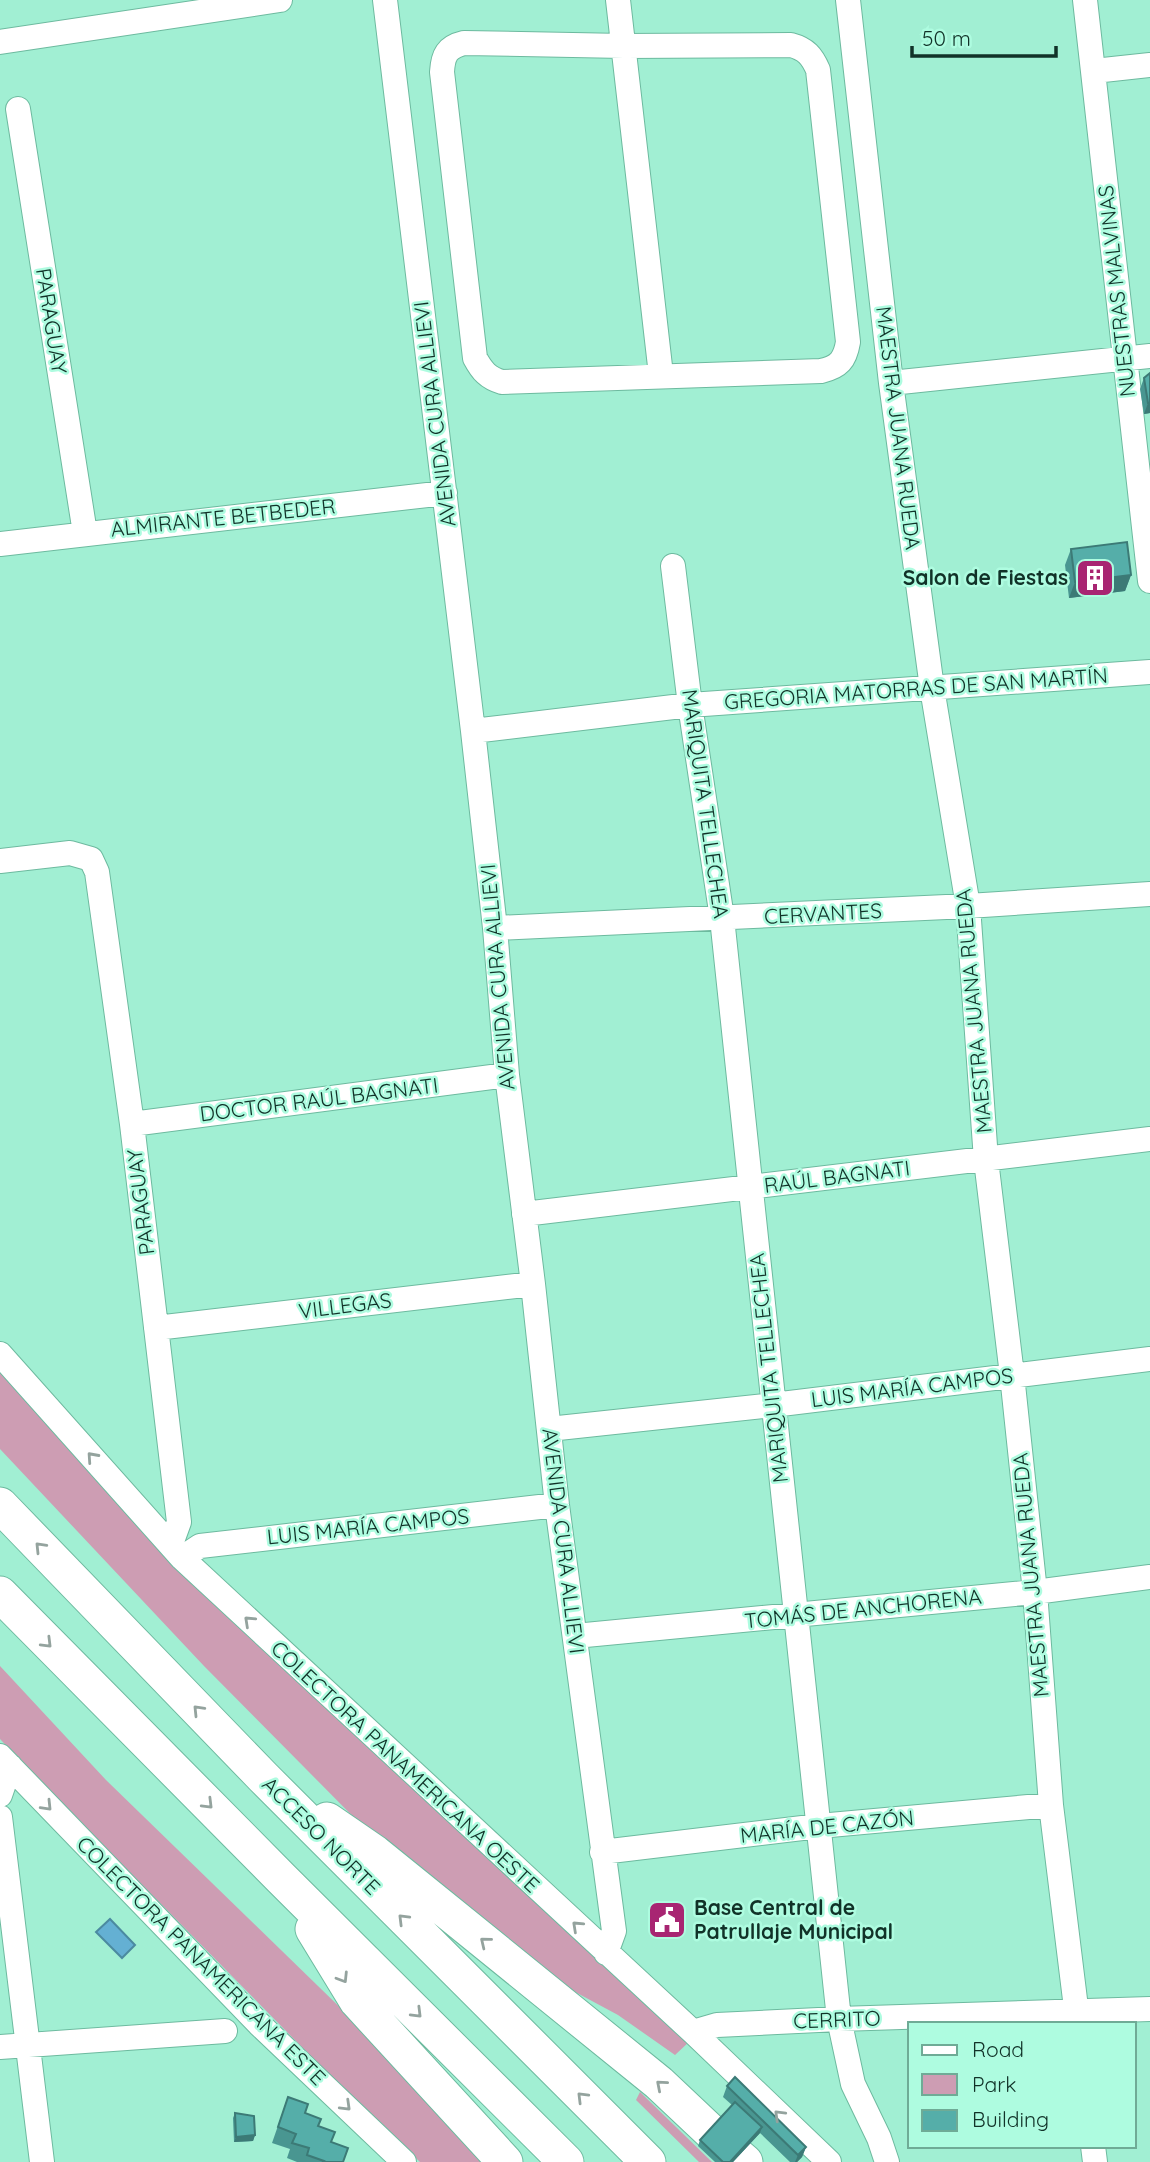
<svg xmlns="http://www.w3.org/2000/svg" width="1150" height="2162" font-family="Quicksand,sans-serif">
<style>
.green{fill:#cd9db3}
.water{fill:#64b0d3;stroke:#4b8aa0;stroke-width:2}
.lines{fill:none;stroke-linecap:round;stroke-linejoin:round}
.minor-casing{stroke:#6dba9f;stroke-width:26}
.highway-casing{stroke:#6dba9f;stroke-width:37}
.minor{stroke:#fff;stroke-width:24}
.highway{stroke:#fff;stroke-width:35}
.wall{fill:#499691}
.shaded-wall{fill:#3c7a76}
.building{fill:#55aea9;stroke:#3c7a76;stroke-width:2}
.oneway{stroke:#94a39e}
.labels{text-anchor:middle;stroke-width:5;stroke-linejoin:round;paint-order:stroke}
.street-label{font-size:21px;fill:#113228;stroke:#aefce0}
.poi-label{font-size:21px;font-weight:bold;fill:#113228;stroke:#aefce0;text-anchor:end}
</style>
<rect width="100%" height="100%" fill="#a1efd3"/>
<path class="green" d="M0,1365L690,2041L675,2055L618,2015L564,1986L405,1869L204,1666L0,1449Z
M0,1666L106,1780L355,2022L483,2162H420L346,2092L29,1770L0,1739Z
M640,2092L712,2162H699L636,2100Z"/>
<path class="water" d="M110,1919L135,1945L122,1958L96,1932Z"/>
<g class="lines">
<defs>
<path id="minor" d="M385,0L473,731L495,928L507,1075L533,1284L557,1505L614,1931L606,1953
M618,0L661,375
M848,0L891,383L932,688L968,906L986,1160L1012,1375L1035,1592L1051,1805L1078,2024
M1085,0L1150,581
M0,42L280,0
M464,43L624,46L791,45C806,49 812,56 818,70L848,342C845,360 839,367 821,371L502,382C488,378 482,371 475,358L442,72C443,55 447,47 464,43Z
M1094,71L1150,65
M18,109L85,533
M891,383L1150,356
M0,544L445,493
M673,566L690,705L722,918L839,2019L853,2084L879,2138L887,2162
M473,731L690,705L1150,672
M0,861L70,853L91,859L97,872L132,1124L179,1522L171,1544
M495,928L968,906L1150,894
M132,1124L507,1075
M524,1214L1150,1139
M156,1328L533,1284
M0,1354L182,1558L693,2032L829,2162
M549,1429L773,1405L1150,1359
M182,1558L200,1546L557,1505
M575,1636L1035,1592L1150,1577
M0,1756L259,2024L404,2162
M0,1795L10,1766
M0,1817L42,2162
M602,1852L819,1826L1051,1805
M693,2032L717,2025L839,2019L1150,2009
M0,2047L225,2031
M1093,2146L1095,2162"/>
<path id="highway" d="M0,1505L263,1777L648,2162
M0,1594L281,1878L566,2162
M327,1820L375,1853L659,2083L711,2132
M313,1929L357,2001L505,2162
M738,2156L745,2162"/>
</defs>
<use href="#minor" class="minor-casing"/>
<use href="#highway" class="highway-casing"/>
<use href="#minor" class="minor"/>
<use href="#highway" class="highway"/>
</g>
<path class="wall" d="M1150,373V413L1144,414L1140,389L1144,378Z
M1071,549L1131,575L1125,591L1069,598L1065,565Z
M727,2086L806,2147L802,2157L797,2162H790L760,2133L733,2162H715L698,2146L700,2140L732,2105L723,2097Z
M288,2097L318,2126L331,2142L343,2162H297L287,2158L290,2149L272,2143Z
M235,2113L255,2135L253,2141L234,2142L233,2118Z"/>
<path class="shaded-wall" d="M1148,403H1150V413L1144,414Z
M1131,575L1125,591L1069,598L1075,582Z
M762,2127L760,2133L733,2162H730Z
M255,2135L253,2141L234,2142L236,2137Z
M806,2147L802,2157L797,2162H795L798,2155Z"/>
<path class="building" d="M1150,373V403H1148L1144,378Z
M1127,542L1131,575L1075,582L1071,549Z
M735,2077L806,2147L798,2155L727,2086Z
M288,2097L308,2104L305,2113L321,2119L318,2126L335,2132L331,2142L348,2148L343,2162H323L324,2161L307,2155L309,2148L292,2143L296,2134L278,2127Z
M735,2102L762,2127L730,2162H723L700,2140Z
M235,2113L254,2116L255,2135L236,2137Z"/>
<defs><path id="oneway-chevron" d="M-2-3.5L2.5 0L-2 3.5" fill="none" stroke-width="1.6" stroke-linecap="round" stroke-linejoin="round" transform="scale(1.75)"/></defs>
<g class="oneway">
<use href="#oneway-chevron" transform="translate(92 1457) rotate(-132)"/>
<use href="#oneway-chevron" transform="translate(40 1547) rotate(-134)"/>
<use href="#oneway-chevron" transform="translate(249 1621) rotate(-137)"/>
<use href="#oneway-chevron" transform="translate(47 1643) rotate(45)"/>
<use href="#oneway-chevron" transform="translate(198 1710) rotate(-134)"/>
<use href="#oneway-chevron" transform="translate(208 1804) rotate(45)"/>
<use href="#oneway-chevron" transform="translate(47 1806) rotate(46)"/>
<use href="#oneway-chevron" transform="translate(403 1919) rotate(-135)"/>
<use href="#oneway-chevron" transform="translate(577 1926) rotate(-137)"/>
<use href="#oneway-chevron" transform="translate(485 1942) rotate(-141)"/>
<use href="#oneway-chevron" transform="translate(343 1978) rotate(58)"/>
<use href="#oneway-chevron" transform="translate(417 2013) rotate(45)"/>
<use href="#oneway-chevron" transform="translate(661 2085) rotate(-139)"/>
<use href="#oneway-chevron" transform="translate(582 2097) rotate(-135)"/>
<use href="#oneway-chevron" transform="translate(346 2106) rotate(44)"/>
<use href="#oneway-chevron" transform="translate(779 2115) rotate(-136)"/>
</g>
<defs>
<symbol id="building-square" viewBox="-11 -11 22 22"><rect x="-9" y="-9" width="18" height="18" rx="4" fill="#a82572" stroke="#aefce0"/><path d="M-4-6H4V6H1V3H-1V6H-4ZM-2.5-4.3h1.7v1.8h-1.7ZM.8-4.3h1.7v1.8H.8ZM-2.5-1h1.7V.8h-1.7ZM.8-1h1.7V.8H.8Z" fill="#fff"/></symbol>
<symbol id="civic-square" viewBox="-11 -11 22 22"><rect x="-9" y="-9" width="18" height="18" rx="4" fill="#a82572" stroke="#aefce0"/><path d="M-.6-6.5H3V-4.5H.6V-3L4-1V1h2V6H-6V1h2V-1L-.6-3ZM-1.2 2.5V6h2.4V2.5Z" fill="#fff"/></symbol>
</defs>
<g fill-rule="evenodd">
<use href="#building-square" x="1073" y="556" width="44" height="44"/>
<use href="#civic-square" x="645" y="1898" width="44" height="44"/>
</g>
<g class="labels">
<g class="street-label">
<text transform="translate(1117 291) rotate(-96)" y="7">NUESTRAS MALVINAS</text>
<text transform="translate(51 321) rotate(81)" y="7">PARAGUAY</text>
<text transform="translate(435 414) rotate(-97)" y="7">AVENIDA CURA ALLIEVI</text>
<text transform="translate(898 428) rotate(83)" y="7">MAESTRA JUANA RUEDA</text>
<text transform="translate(223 518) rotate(-6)" y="7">ALMIRANTE BETBEDER</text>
<text transform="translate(916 689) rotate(-4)" y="7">GREGORIA MATORRAS DE SAN MARTÍN</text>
<text transform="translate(705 804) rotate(82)" y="7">MARIQUITA TELLECHEA</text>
<text transform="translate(823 914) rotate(-3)" y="7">CERVANTES</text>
<text transform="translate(498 977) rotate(-95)" y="7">AVENIDA CURA ALLIEVI</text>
<text transform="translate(974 1011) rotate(-95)" y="7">MAESTRA JUANA RUEDA</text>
<text transform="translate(319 1100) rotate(-7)" y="7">DOCTOR RAÚL BAGNATI</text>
<text transform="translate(837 1177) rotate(-7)" y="7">RAÚL BAGNATI</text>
<text transform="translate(141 1202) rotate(-97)" y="7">PARAGUAY</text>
<text transform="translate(345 1306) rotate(-7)" y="7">VILLEGAS</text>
<text transform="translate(769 1368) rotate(-96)" y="7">MARIQUITA TELLECHEA</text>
<text transform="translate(912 1388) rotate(-7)" y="7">LUIS MARÍA CAMPOS</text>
<text transform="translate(368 1527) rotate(-6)" y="7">LUIS MARÍA CAMPOS</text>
<text transform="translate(563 1541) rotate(83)" y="7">AVENIDA CURA ALLIEVI</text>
<text transform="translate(1031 1575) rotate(-95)" y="7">MAESTRA JUANA RUEDA</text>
<text transform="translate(863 1609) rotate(-6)" y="7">TOMÁS DE ANCHORENA</text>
<text transform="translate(405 1767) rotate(43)" y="7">COLECTORA PANAMERICANA OESTE</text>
<text transform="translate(827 1827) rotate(-6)" y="7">MARÍA DE CAZÓN</text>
<text transform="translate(321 1836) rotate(45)" y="7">ACCESO NORTE</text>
<text transform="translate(201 1961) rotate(45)" y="7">COLECTORA PANAMERICANA ESTE</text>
<text transform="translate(837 2020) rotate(-2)" y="7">CERRITO</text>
</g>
<g class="poi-label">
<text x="1068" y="585">Salon de Fiestas</text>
<text x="694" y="1915" text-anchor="start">Base Central de<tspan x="694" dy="24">Patrullaje Municipal</tspan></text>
</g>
</g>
<rect x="908" y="2022" width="228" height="126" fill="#aefce0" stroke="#6fab96" stroke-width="2"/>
<rect x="922" y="2045" width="35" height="10" fill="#ffffff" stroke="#6fab96" stroke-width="2"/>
<text x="972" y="2057" font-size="21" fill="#113228">Road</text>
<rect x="922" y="2074" width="35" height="21" fill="#cd9db3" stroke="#6fab96" stroke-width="2"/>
<text x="972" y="2092" font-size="21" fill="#113228">Park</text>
<rect x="922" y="2110" width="35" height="21" fill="#55aea9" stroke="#6fab96" stroke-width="2"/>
<text x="972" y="2127" font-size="21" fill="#113228">Building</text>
<path d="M912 46v10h144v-10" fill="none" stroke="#113228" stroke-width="3.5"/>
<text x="922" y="46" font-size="21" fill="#113228" stroke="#aefce0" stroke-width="5" paint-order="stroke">50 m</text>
</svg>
